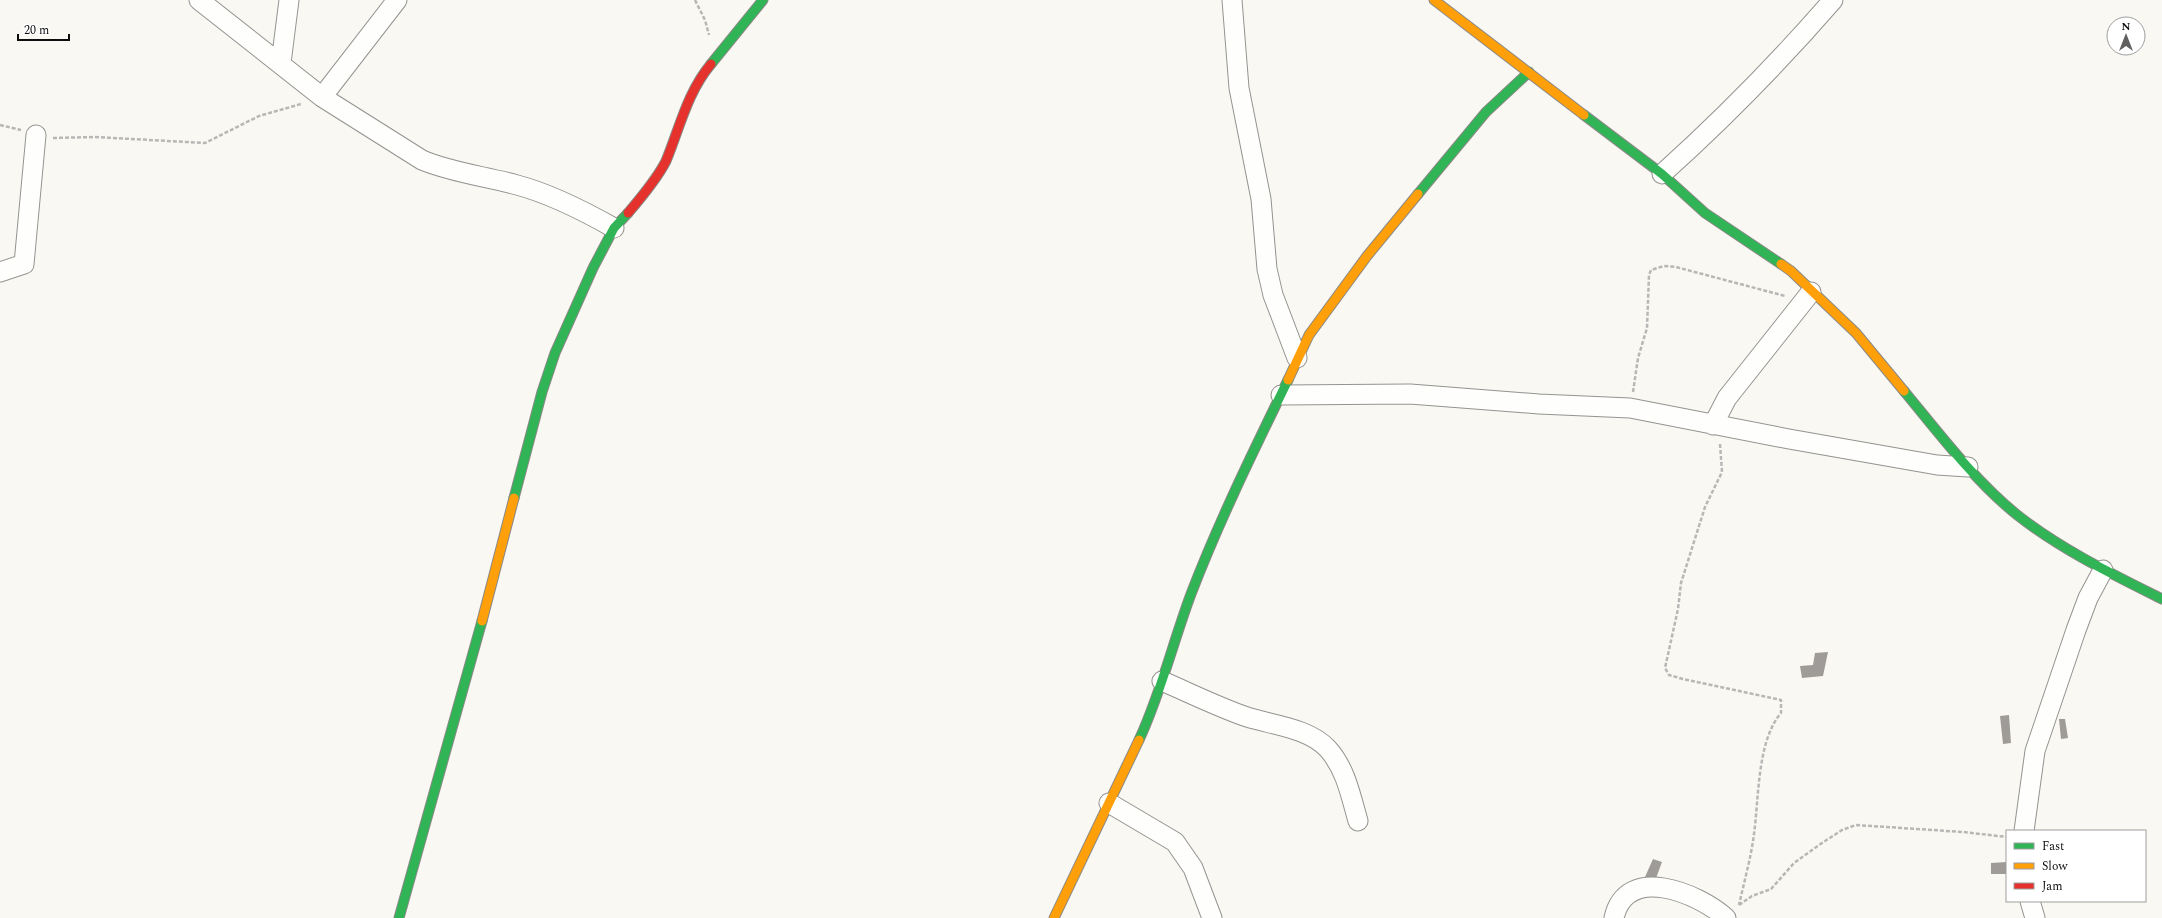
<svg xmlns="http://www.w3.org/2000/svg" width="2162" height="918" font-family="Spectral,serif">
<style>
.building{fill:#9e9b98}
.lines{fill:none;stroke-linecap:round;stroke-linejoin:round}
.street-casing{stroke:#949390;stroke-width:21}
.fast-casing{stroke:#8a8987;stroke-width:11}
.slow-casing{stroke:#8a8987;stroke-width:11}
.jam-casing{stroke:#8a8987;stroke-width:11}
.path{stroke:#b8b7b6;stroke-width:2.5;stroke-dasharray:4 2;stroke-linecap:butt}
.street{stroke:#fefefd;stroke-width:19}
.fast{stroke:#30b455;stroke-width:9}
.slow{stroke:#ff9f0a;stroke-width:9}
.jam{stroke:#e5322d;stroke-width:9}
</style>
<rect width="100%" height="100%" fill="#faf8f2"/>
<path class="building" d="M1828,652L1823,676L1802,678L1800,666L1813,665L1815,653Z
M2009,715L2011,743L2003,744L2000,716Z
M2059,719H2065L2068,738L2061,739Z
M1653,859L1662,862L1655,881L1645,877Z
M2007,862V874H1991V863Z"/>
<g class="lines">
<defs>
<path id="street" d="M199,0L322,97L422,160C453,173 485,176 517,185C551,194 584,211 614,228
M1232,0L1239,88L1261,199L1267,269L1273,295L1297,358
M281,63L289,0
M322,97L397,0
M1662,174C1722,120 1780,61 1833,0
M0,272L24,264L36,135
M1281,395L1410,394L1539,404L1630,408L1789,439L1937,465L1968,467
M1713,425L1727,398L1811,292
M1162,681C1190,693 1218,707 1247,717C1272,725 1309,728 1328,749C1346,769 1351,797 1358,821
M1109,803L1175,842L1193,868L1212,918
M2024,831L2035,751L2076,630L2088,598L2103,570
M2030,901L2035,918
M1614,918C1626,863 1698,893 1726,918"/>
<path id="fast" d="M711,64L763,0
M1584,115L1662,174L1705,213L1781,264
M1418,194L1486,112L1529,72
M1904,391C1938,432 1974,480 2016,514C2060,549 2112,574 2162,599
M514,498L542,392L555,353L593,268L614,228L628,213
M1139,740C1161,693 1173,642 1191,594C1219,521 1254,450 1288,380
M399,918L482,621"/>
<path id="slow" d="M1434,0L1584,115
M1781,264L1791,271L1856,333L1904,391
M1288,380L1309,335L1367,256L1418,194
M482,621L514,498
M1054,918L1139,740"/>
<path id="jam" d="M628,213C640,199 658,177 666,161C680,127 687,93 711,64"/>
</defs>
<use href="#street" class="street-casing"/>
<use href="#fast" class="fast-casing"/>
<use href="#slow" class="slow-casing"/>
<use href="#jam" class="jam-casing"/>
<path class="path" d="M695,0L705,20L709,35
M0,125L21,130
M53,138L95,137L205,143L259,116L301,104
M1633,392L1638,358L1647,328L1649,275L1651,270L1664,266L1676,267L1785,296
M1720,444L1722,472L1705,507L1681,583L1678,609L1665,668L1669,675L1683,679L1781,700V713C1757,741 1759,798 1754,834C1751,858 1744,882 1739,905
M1739,905L1752,896L1771,889L1794,863L1822,843L1842,830L1856,825L1963,832L2007,837"/>
<use href="#street" class="street"/>
<use href="#fast" class="fast"/>
<use href="#slow" class="slow"/>
<use href="#jam" class="jam"/>
</g>
<rect x="2006" y="830" width="140" height="72" fill="#ffffff" stroke="#9e9e9e"/>
<rect x="2014" y="843" width="20" height="6" fill="#30b455" stroke="#9e9e9e"/>
<text x="2042" y="850" font-size="12" fill="#0d0d0d">Fast</text>
<rect x="2014" y="863" width="20" height="6" fill="#ff9f0a" stroke="#9e9e9e"/>
<text x="2042" y="870" font-size="12" fill="#0d0d0d">Slow</text>
<rect x="2014" y="883" width="20" height="6" fill="#e5322d" stroke="#9e9e9e"/>
<text x="2042" y="890" font-size="12" fill="#0d0d0d">Jam</text>
<g transform="translate(2126 36)"><circle r="19" fill="#ffffff" stroke="#9e9e9e"/>
<path d="M0-3L7 15L0 10L-7 15Z" fill="#605f5d"/>
<text y="-6" font-size="11" font-weight="bold" text-anchor="middle" fill="#0d0d0d">N</text>
</g>
<path d="M18 34v6h51v-6" fill="none" stroke="#0d0d0d" stroke-width="2"/>
<text x="24" y="34" font-size="12" fill="#0d0d0d" stroke="#ffffff" stroke-width="3" paint-order="stroke">20 m</text>
</svg>
